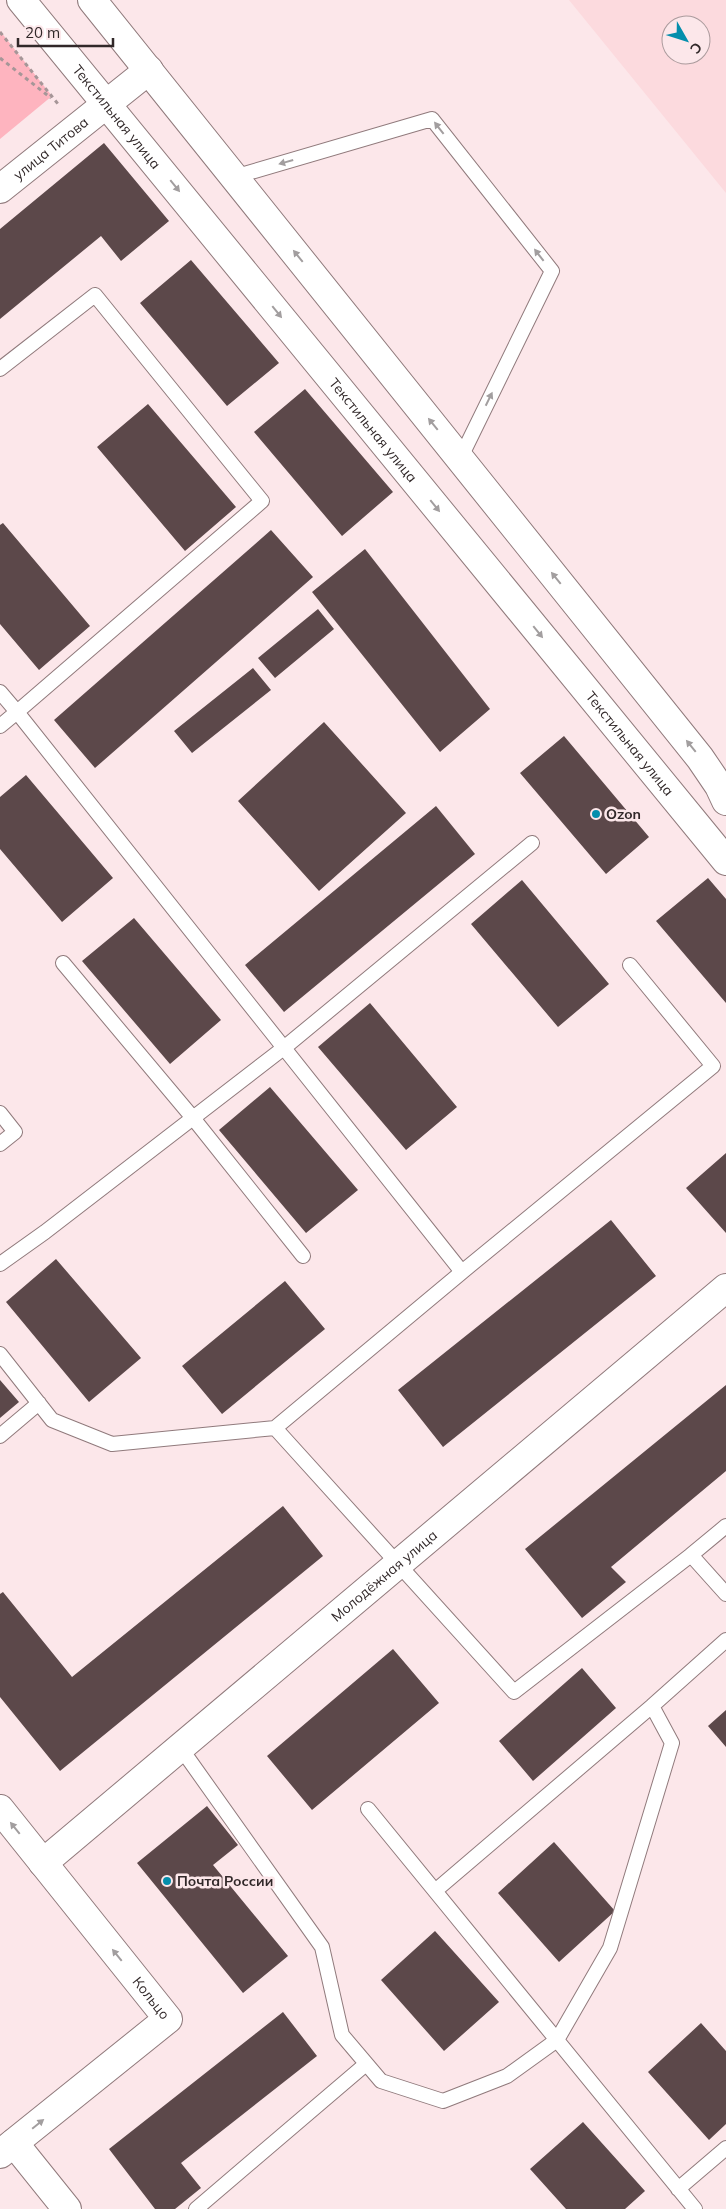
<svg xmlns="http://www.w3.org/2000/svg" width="726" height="2209" font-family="Mulish,sans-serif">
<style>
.built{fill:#fcdade;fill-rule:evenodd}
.green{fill:#feb4bf}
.building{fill:#5c484a}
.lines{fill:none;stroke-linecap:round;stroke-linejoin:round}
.lane-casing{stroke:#907a7c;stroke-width:16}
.street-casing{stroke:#907a7c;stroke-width:30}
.secondary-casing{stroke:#907a7c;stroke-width:30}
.path{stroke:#a69698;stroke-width:3;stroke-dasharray:4 4;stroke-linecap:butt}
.lane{stroke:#fff;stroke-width:14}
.street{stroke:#fff;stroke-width:28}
.secondary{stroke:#fff;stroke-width:28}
.oneway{fill:#a29e9f}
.poi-dot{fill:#048eac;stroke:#fce7ea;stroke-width:2}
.labels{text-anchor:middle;stroke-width:5;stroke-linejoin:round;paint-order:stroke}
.street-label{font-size:14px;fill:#312829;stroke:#fce7ea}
.poi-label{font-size:14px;font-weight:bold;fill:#312829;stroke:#fce7ea;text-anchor:start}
</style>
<rect width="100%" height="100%" fill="#fce7ea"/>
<path class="built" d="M569,0H726V193ZM671,25H701V55H671Z"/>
<path class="green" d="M0,31L52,96L0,139Z"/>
<path class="building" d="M104,143L169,221L121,261L101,236L0,319V229Z
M191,260L279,363L227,406L140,303Z
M305,389L393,492L342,536L254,432Z
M148,404L236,507L185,551L97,447Z
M3,523L90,626L39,670L0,624V525Z
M271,530L313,577L95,768L54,720Z
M365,549L490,709L440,752L312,592Z
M318,609L334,629L275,678L258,658Z
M253,668L271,690L192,753L174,731Z
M324,722L406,813L319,891L238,801Z
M564,736L649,837L606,874L520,773Z
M26,775L113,878L62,922L0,849V797Z
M436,806L475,854L284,1012L245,965Z
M708,878L726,899V1003L656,921Z
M522,880L609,984L558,1027L471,924Z
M134,918L221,1020L170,1064L82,961Z
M370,1003L457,1107L406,1150L318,1047Z
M270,1087L358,1190L306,1233L219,1130Z
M726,1153V1233L686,1188Z
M611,1220L656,1276L443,1447L398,1390Z
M56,1259L141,1358L89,1402L6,1302Z
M285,1281L325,1329L222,1414L182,1366Z
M0,1380L19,1402L0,1418Z
M726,1385V1471L611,1567L626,1582L582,1618L525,1549Z
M283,1506L323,1556L60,1771L0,1697V1594L3,1592L72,1677Z
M393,1649L439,1703L312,1810L267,1756Z
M582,1668L616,1708L533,1781L499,1741Z
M726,1710V1747L708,1726Z
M207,1806L238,1845L213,1865L288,1956L243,1993L137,1863Z
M554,1842L615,1911L559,1962L498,1893Z
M435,1931L499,2002L444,2051L381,1980Z
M283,2012L317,2056L181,2163L201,2188L175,2209H155L109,2149Z
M701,2023L726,2051V2124L709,2140L648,2072Z
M583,2122L645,2191L625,2209H566L530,2169Z"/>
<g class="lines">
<defs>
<path id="lane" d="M234,177L432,119L552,271L460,459
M0,369L95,295L262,501L17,712L0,692
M0,726L17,712L462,1272L275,1428L514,1692L691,1555
M63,963L193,1118L303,1256
M0,1113L15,1132L0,1144
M0,1264L45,1232L285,1047L532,843
M462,1272L713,1066L630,965
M0,1354L52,1420L112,1444L275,1428
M0,1436L39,1403
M726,1526L691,1555L726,1594
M180,1747L322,1947L342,2035L381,2081L443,2101L507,2076L557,2040L610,1948L672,1743L652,1706
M368,1809L695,2209
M435,1891L652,1706L726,1640
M678,2189L726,2148
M196,2209L366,2064"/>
<g id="street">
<path id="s1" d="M0,1809L168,2019L0,2154"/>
<path id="s2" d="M43,1863L726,1288"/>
<path d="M14,2143L67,2209"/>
</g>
<g id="secondary">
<path id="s3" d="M21,0L726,861"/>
<path d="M92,0L700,758L719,786L726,801"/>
<path id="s4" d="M0,189L149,70"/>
</g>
</defs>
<use href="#lane" class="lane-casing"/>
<use href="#street" class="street-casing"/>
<use href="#secondary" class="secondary-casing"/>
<path class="path" d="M0,32L58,104
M0,58L51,98"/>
<use href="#lane" class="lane"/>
<use href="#street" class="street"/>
<use href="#secondary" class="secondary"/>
</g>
<defs><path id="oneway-solid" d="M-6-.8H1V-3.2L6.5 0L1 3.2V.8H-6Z" transform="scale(1.25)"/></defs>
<g class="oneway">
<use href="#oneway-solid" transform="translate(439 128) rotate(-128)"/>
<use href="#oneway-solid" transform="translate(286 162) rotate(164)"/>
<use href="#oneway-solid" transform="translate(175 186) rotate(51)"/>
<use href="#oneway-solid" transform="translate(539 255) rotate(-128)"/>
<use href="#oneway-solid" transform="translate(298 256) rotate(-129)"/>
<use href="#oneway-solid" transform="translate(277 312) rotate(51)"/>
<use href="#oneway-solid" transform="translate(489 399) rotate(-64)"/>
<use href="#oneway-solid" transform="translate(433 424) rotate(-129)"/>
<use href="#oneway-solid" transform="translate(435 506) rotate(51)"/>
<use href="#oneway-solid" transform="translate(556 578) rotate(-129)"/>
<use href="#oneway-solid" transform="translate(538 632) rotate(51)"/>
<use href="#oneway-solid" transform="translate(691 746) rotate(-129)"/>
<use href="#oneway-solid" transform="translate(15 1828) rotate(-129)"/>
<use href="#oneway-solid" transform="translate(117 1955) rotate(-129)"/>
<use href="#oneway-solid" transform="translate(38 2124) rotate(-39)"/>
</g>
<g class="poi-dot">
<circle cx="596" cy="814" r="5"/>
<circle cx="167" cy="1881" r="5"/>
</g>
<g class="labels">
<g class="street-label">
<text dy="5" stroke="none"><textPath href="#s3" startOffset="151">Текстильная улица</textPath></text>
<text dy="5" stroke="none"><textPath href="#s4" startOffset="65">улица Титова</textPath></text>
<text dy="5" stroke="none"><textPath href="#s3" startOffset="556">Текстильная улица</textPath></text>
<text dy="5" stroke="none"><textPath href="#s3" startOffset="961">Текстильная улица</textPath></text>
<text dy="5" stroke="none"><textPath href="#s2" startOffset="446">Молодёжная улица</textPath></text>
<text dy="5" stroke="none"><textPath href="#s1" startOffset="242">Кольцо</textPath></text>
</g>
<g class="poi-label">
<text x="606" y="819">Ozon</text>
<text x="177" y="1886">Почта России</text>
</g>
</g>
<g transform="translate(686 40) rotate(129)"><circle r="24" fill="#fce7ea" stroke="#ab9b9d"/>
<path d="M0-4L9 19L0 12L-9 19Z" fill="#048eac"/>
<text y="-8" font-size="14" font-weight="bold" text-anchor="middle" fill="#312829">С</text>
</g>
<path d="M18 38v8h95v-8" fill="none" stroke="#312829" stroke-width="2.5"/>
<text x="25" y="38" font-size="15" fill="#312829" stroke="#fce7ea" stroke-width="4" paint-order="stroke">20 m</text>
</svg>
